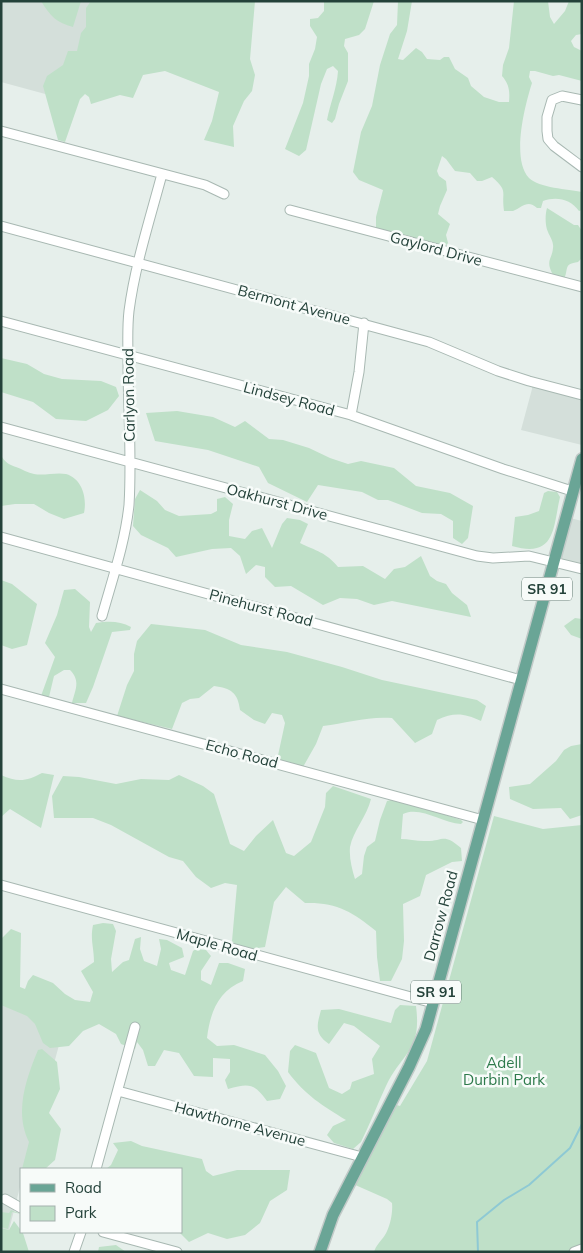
<svg xmlns="http://www.w3.org/2000/svg" width="583" height="1253" font-family="Mulish,sans-serif">
<style>
.built{fill:#d4dfda}
.green{fill:#bfe0c8}
.lines{fill:none;stroke-linecap:round;stroke-linejoin:round}
.stream{stroke:#8ec9d4;stroke-width:2}
.minor-casing{stroke:#a8b8b2;stroke-width:11}
.major-casing{stroke:#c2cac8;stroke-width:14}
.minor{stroke:#fff;stroke-width:9}
.major{stroke:#6aa596;stroke-width:11}
.labels{text-anchor:middle;stroke-width:5;stroke-linejoin:round;paint-order:stroke}
.shield{fill:#f7fbf9;stroke:#637a73;stroke-width:1}
.shield-label{font-size:14px;font-weight:bold;fill:#24423a}
.street-label{font-size:15px;fill:#24423a;stroke:#f7fbf9}
.park-label{font-size:15px;fill:#2d7a4b;stroke:#f7fbf9}
</style>
<rect width="100%" height="100%" fill="#e6efeb"/>
<path class="built" d="M1,1H97L71,101L1,82Z
M532,382L582,395V445L521,430L532,389Z
M566,517L582,521V569L554,563Z
M1,998L67,1016L25,1169H21V1183L9,1230L1,1228Z"/>
<path class="green" d="M41,1H81L73,27C57,23 50,16 41,1Z
M91,1H255L250,59L255,75L252,91L244,101L233,126L234,147L204,140L212,121L219,92L165,71L143,75L133,98L120,95L91,104L89,97L85,94L80,99L65,142L58,140L43,86L47,76L63,65L68,51H77L81,33L86,27V8Z
M324,1H374L365,29L359,35L345,39L344,46L348,53V81L339,104L335,119L332,123L327,120C330,104 337,88 338,71L333,66L327,69L321,84L306,150L299,156L285,149L303,103L309,76V64L315,49L317,37L310,26V19L318,18L324,11Z
M398,1H412L407,31L398,59L403,60L416,48L422,52L427,59L440,60L444,57H449L455,69L468,78L471,86L484,97L499,102H509C510,91 509,84 502,76L503,65L509,48L514,1H548L550,17L554,24L565,11L569,1H582V34L576,35L571,41L574,47L582,51V81L559,75L553,76L535,71H530L529,77L532,83C525,105 511,159 529,178C539,188 568,189 582,192V210L579,211C571,199 556,196 543,201L541,208H537C528,199 522,207 513,211C511,211 506,211 504,211C501,190 509,192 492,177L482,181H477L470,173L455,171L446,159L442,156L437,171L439,176L446,181L447,190L440,206L438,214L450,224L446,235L448,243L445,247L376,229V217L383,190L359,180L353,172L361,132L372,106L380,65L390,34L397,25Z
M547,208L574,225H578L582,231V258L578,262C563,264 569,269 564,279L553,275C545,260 552,260 553,248C554,242 550,237 548,232C545,226 545,215 547,208Z
M1,358L27,364L44,374L62,379L101,381L116,387L119,396L108,410L86,421L56,419L33,402L1,392Z
M177,411L213,417L235,427L245,421L269,439L283,440L309,448L330,458L348,464L361,461L394,468L416,486L450,493L473,506L468,538L462,544L453,538V521L441,514L422,513L388,500H378L362,492L318,485L307,502L268,483L259,467L208,450L155,441L146,413Z
M1,455C4,462 10,465 16,467C22,469 28,473 34,474C44,476 56,472 66,474C83,479 87,499 84,513L64,519L49,513L34,504H15L1,506Z
M140,490L157,501L165,510L179,516L211,514L217,511V499L225,497L233,504L229,520V536L245,539L252,531L262,528L272,548L282,524L287,518L300,520L308,524L300,543C316,551 326,552 338,567L363,566L385,579L394,569L405,567L421,556L430,576L437,581L446,584L452,593L467,605L471,617L392,601L374,605L357,599L340,598L323,605L291,586L275,587L265,577V567L256,565L246,574L240,556L231,548L212,549L176,557L168,548L141,535L133,526L135,499Z
M548,491L557,492L560,497C553,527 556,559 512,546L515,517L528,515L539,511L544,493Z
M1,580L12,584L37,604L27,645L12,649L1,645Z
M75,589L90,602L89,627L91,632L96,623C109,621 120,621 131,627L130,630L112,632L93,687L86,703H72C75,690 81,681 70,670H64L54,676L49,697L41,696L55,657L45,643L57,615L64,590Z
M575,618L582,619V639L571,635L564,626Z
M151,624L205,630L241,645L287,652L342,667L382,680L477,700L486,706L481,721C464,713 454,712 437,720L432,734L415,743L392,718C369,716 346,723 323,726L316,744L303,767L277,760L285,723L282,715L272,713L265,724L254,720L240,710C238,693 231,688 214,686L199,698L190,699L182,703L172,729L117,716L127,685L134,671V654L137,641Z
M582,744V815L570,819L561,808L533,809L510,799L509,787L530,784L556,761L564,750L571,746Z
M42,773L54,775L41,828L10,809L1,817V775C18,783 27,781 42,773Z
M179,775L203,786L214,794L230,844L244,851L256,836L273,820L286,853L294,856L311,842L325,807L326,793L333,786L371,799C367,816 353,831 350,847C349,858 352,869 355,879L362,874L364,856L367,847L375,841L380,820L387,801L391,800L431,810L461,820L463,822L461,824C442,823 421,806 403,814L401,839C408,839 416,841 424,841C444,842 442,832 461,848L462,861L452,862L426,875L420,896L403,904L404,941L402,959L391,981H380L377,957L376,931C353,912 336,902 305,903L286,887L274,902L265,947L251,949L238,947L232,941L237,885L225,883L211,888L196,877L183,861L169,857L111,825L93,818H54L52,796L63,776L79,777L116,784L141,779L169,780Z
M494,816L543,829L582,825L581,1250L574,1252H374C376,1245 381,1241 385,1235C390,1227 393,1213 392,1203L387,1199L353,1184L390,1103L400,1106L427,1061Z
M103,923L113,924L116,931L111,959L112,972L123,962L129,960L135,939L141,937L140,949L144,961L157,966L161,949L159,939L167,940L182,948L184,957L169,963L171,970L185,975L193,951L196,949L206,950L211,956L201,971V980L211,985L219,963H228L245,969L243,981C218,991 210,1013 207,1038L217,1046L234,1045L265,1055L278,1071L286,1086L280,1099L267,1101C254,1083 249,1083 228,1089L225,1080L230,1072V1059L213,1058V1077L194,1076L179,1053L164,1050L155,1066H148L143,1050L137,1042L135,1049L121,1044L116,1034L99,1024L83,1031L69,1046L50,1048L43,1043L35,1024L27,1016L1,1005V939L11,929L21,933L20,987L25,989L28,981L33,975L53,983L65,994L75,1000L90,1002L93,992L81,971L94,962C94,947 90,940 93,925Z
M400,1005L416,1006C422,1052 402,1052 386,1086C377,1105 370,1124 361,1142L353,1149L334,1143L327,1135L333,1126L346,1120C323,1106 305,1095 288,1072L290,1051L295,1045L316,1053L329,1088L342,1094L350,1089L352,1082L374,1074L372,1059L380,1046L354,1026L344,1023L329,1044C314,1034 317,1025 321,1010L339,1009L391,1023L395,1010Z
M42,1049L57,1062L60,1089L49,1113L61,1129L55,1160L45,1169H22L29,1142C14,1112 26,1079 38,1050Z
M131,1141L142,1146L202,1159L206,1171L213,1176L237,1170H290L287,1190L270,1201L260,1223L245,1235L227,1239L208,1233L189,1242L179,1232H181V1169H106L111,1165L118,1150L113,1143Z
M11,1210L21,1214L12,1212L8,1229L1,1227V1212L9,1213Z
M14,1221L23,1233L29,1252H1V1228L9,1230Z
M116,1245L126,1252H98L99,1247Z"/>
<g class="lines">
<path class="stream" d="M478,1252L477,1222L504,1200L529,1185L570,1148L582,1124"/>
<defs>
<path id="minor" d="M582,100L562,96L552,100L547,117V131L548,139L554,146L582,167
M1,131L205,185L224,194
M290,210L582,287
M1,226L429,342L498,371L529,381L582,395
M1,321L351,415L503,469L572,491
M351,415L359,372L364,323
M1,427L477,556L493,558L529,556L582,569
M1,537L521,680
M102,616C112,580 125,543 129,505C132,457 128,409 128,361C128,344 127,328 129,311C135,265 150,219 162,174
M1,689L483,820
M1,885L433,1003
M118,1091L362,1157
M96,1169L135,1027
M5,1199L21,1208
M103,1232L177,1252
M74,1252L81,1232
M574,1252L582,1249"/>
<path id="major" d="M320,1252L333,1215L409,1067L426,1029L582,459"/>
</defs>
<use href="#minor" class="minor-casing"/>
<use href="#major" class="major-casing"/>
<use href="#minor" class="minor"/>
<use href="#major" class="major"/>
</g>
<g class="labels">
<g class="shield">
<rect x="522" y="577.5" width="50" height="23" rx="4"/>
<rect x="411" y="980.5" width="50" height="23" rx="4"/>
</g>
<g class="shield-label">
<text x="547" y="594">SR 91</text>
<text x="436" y="997">SR 91</text>
</g>
<g class="street-label">
<text transform="translate(436 249) rotate(15)" y="5">Gaylord Drive</text>
<text transform="translate(294 305) rotate(15)" y="5">Bermont Avenue</text>
<text transform="translate(129 395) rotate(-91)" y="5">Carlyon Road</text>
<text transform="translate(289 399) rotate(15)" y="5">Lindsey Road</text>
<text transform="translate(277 502) rotate(15)" y="5">Oakhurst Drive</text>
<text transform="translate(261 608) rotate(15)" y="5">Pinehurst Road</text>
<text transform="translate(242 754) rotate(15)" y="5">Echo Road</text>
<text transform="translate(441 916) rotate(-75)" y="5">Darrow Road</text>
<text transform="translate(217 945) rotate(16)" y="5">Maple Road</text>
<text transform="translate(240 1124) rotate(15)" y="5">Hawthorne Avenue</text>
</g>
<g class="park-label">
<text x="504" y="1068">Adell<tspan x="504" dy="17">Durbin Park</tspan></text>
</g>
</g>
<rect width="583" height="1253" fill="none" stroke="#24423a" stroke-width="5"/>
<rect x="20" y="1168" width="162" height="65" fill="#f7fbf9" stroke="#a3b1ad"/>
<rect x="30" y="1184" width="25" height="8" fill="#6aa596" stroke="#a3b1ad"/>
<text x="65" y="1193" font-size="15" fill="#24423a">Road</text>
<rect x="30" y="1206" width="25" height="15" fill="#bfe0c8" stroke="#a3b1ad"/>
<text x="65" y="1218" font-size="15" fill="#24423a">Park</text>
</svg>
